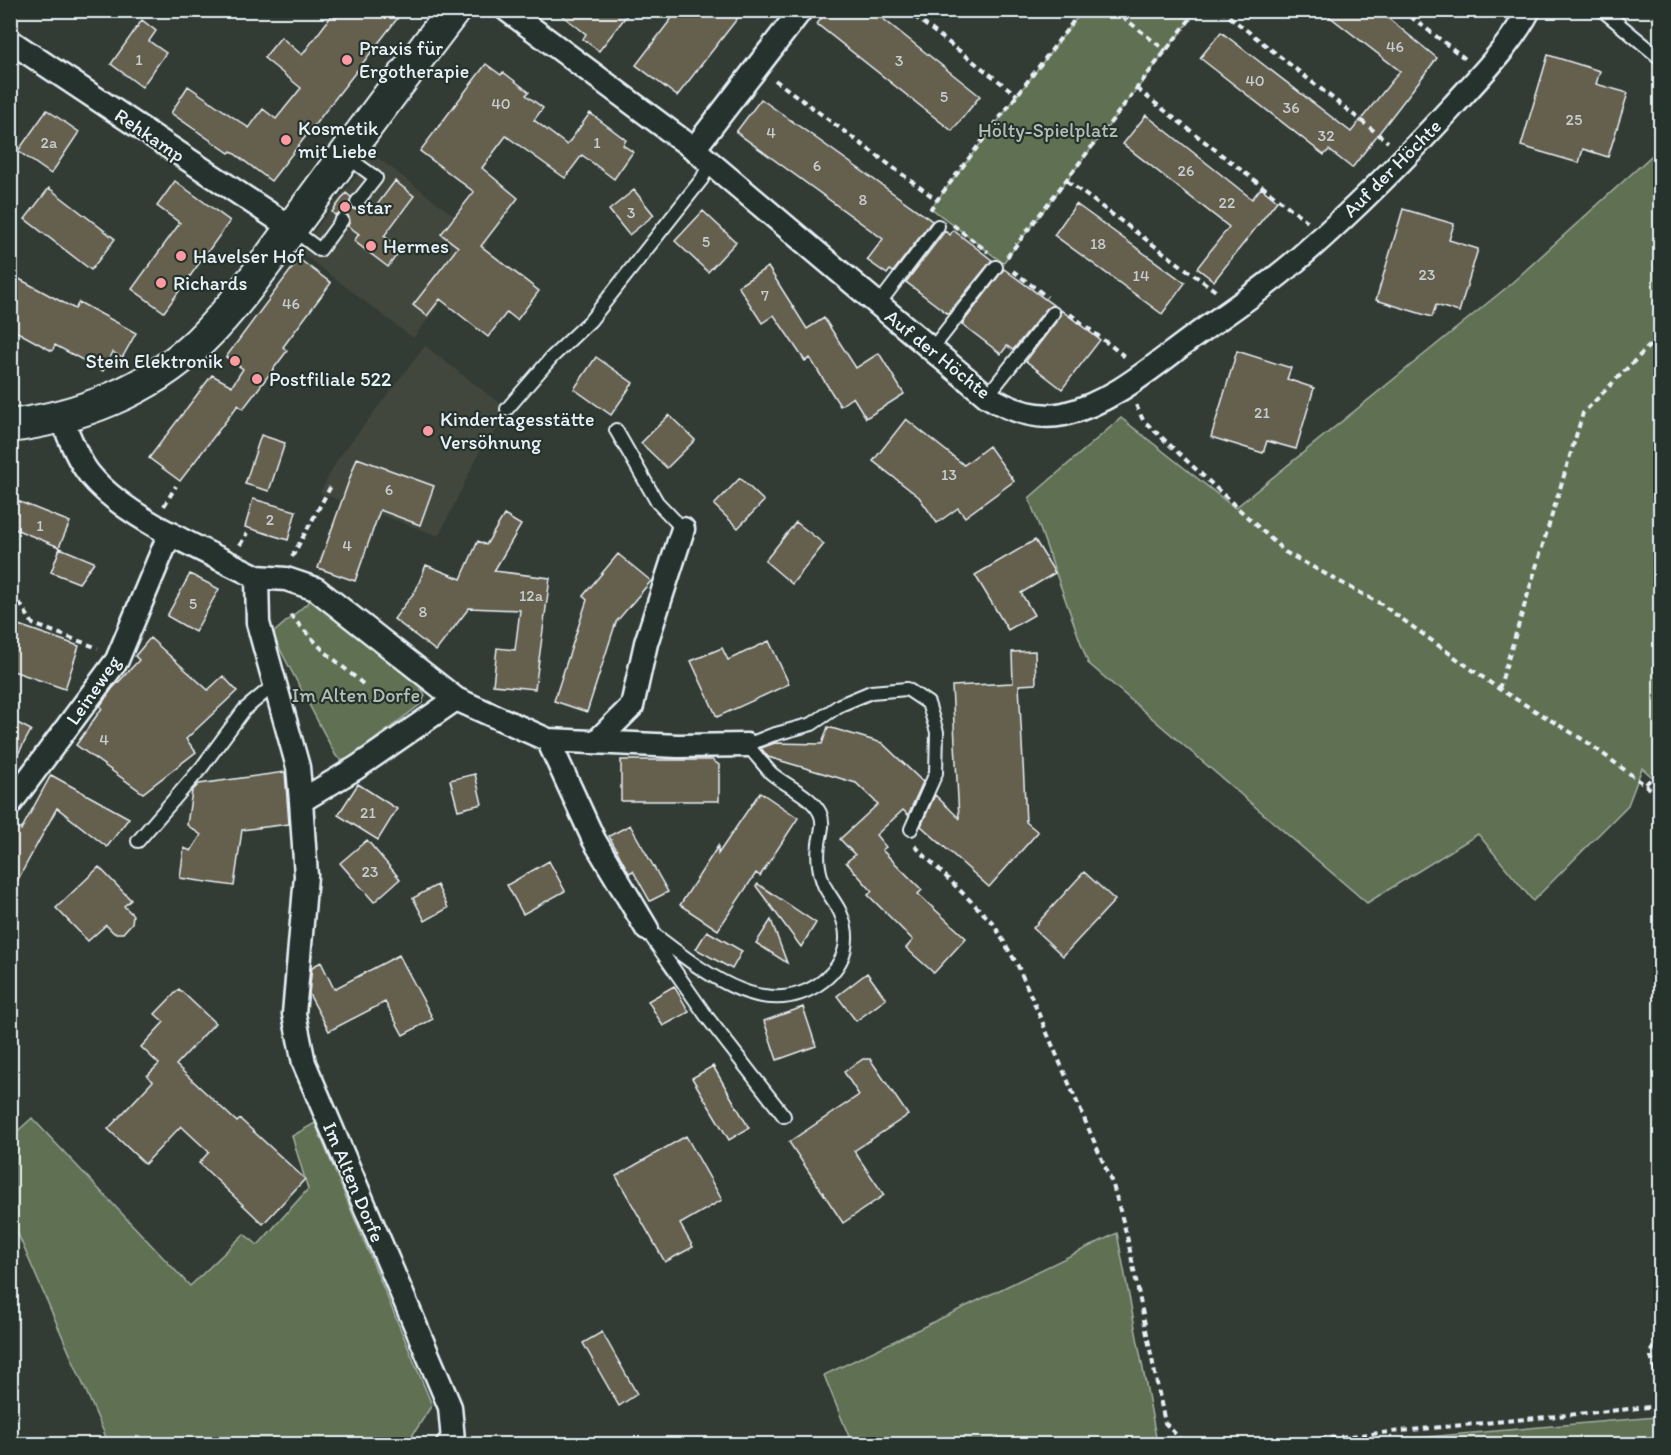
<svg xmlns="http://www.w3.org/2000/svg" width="1671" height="1455" font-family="Itim,sans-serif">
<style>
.built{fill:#42463c}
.green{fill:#617052;stroke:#a4b0a5;stroke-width:1.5}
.building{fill:#655f4e;stroke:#e8f1f8;stroke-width:1.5}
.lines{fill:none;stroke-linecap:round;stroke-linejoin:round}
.lane-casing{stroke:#e8f1f8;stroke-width:16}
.street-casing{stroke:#e8f1f8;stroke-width:27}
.secondary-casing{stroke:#e8f1f8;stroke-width:36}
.path{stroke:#e8f1f8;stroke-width:4;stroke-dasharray:6 4.5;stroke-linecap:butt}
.lane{stroke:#26332d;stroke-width:12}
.street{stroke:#26332d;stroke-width:22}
.secondary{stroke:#26332d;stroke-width:32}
.poi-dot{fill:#ff9aa2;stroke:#26332d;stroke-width:2}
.labels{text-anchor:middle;stroke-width:4.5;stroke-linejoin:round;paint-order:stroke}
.number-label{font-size:16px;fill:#c7ccce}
.poi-label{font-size:20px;fill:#e8f1f8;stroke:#26332d;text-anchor:start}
.park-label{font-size:20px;fill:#b2bdb6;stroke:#26332d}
.street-label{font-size:20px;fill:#e8f1f8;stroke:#26332d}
</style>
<rect width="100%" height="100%" fill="#333c34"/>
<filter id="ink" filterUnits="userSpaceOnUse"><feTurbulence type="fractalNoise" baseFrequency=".0167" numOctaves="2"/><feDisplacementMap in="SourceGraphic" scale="12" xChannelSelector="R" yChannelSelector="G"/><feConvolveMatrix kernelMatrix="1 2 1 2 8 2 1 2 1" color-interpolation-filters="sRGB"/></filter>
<g filter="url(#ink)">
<path class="built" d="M373,154L489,242L413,338L299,251Z
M425,346L511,412L481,449L439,536L320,493L337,460Z"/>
<path class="green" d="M1082,11H1197L1003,263L931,208Z
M1660,148V784L1642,768L1628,805L1533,901L1478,834L1367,903L1088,663L1029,498L1121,418L1235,508L1506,288Z
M312,599L421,688L425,695L422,703L348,760H341L336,756L272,634Z
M32,1118L190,1286L244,1234L258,1245L308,1189L292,1136L315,1123L432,1405L407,1444H109L11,1218L10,1138Z
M1117,1233L1156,1437L1171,1444H852L824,1375Z
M1656,1417L1660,1423V1444H1346Z"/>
<path class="building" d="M336,10H404L271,181L231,151L229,153L171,113L188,86L249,128L263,109L276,119L301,88L264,58L281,37L302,55Z
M555,10H631L599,51L583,39L586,34Z
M678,10H744L677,96L636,65Z
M827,10H872L980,96L952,131L817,24Z
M1321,10H1378L1437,58L1352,168L1329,150L1324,155L1200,58L1221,32L1351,132L1400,71Z
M142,20L156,31L149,41L166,53L142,87L111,64Z
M1548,55L1600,71L1596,84L1628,93L1608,157L1583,149L1579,163L1521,146Z
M486,64L501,75L503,72L529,92L526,95L543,108L534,120L567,145L590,113L626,140L623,145L633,152L614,179L582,155L565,178L506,136L482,168L518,198L481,246L539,291L517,320L507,312L488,337L440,299L427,316L413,305L458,247L441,234L474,192L420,151Z
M761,99L932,221L893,272L890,270L887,274L867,260L883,239L736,132Z
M47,110L79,132L51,174L18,151Z
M1146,115L1252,199L1261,188L1277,201L1214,281L1197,268L1229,227L1123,144Z
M175,181L230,221L164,312L132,289L180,223L157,206Z
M395,181L414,196L384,236L401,249L388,267L354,241L359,234L348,226L350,220L347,214L342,212L335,215L332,212L346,193L351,197V208L356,210L363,207L371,213Z
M49,188L115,239L91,270L25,219Z
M634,190L654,215L629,235L609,210Z
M1076,204L1185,283L1162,314L1054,235Z
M1403,209L1454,224L1449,240L1478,249L1459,312L1436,305L1432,317L1376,300Z
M703,211L736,242L708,272L675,241Z
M953,230L992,260L948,314L906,282L945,231L950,235Z
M299,259L331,283L283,347L287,351L243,409L238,405L180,481L149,458L212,375L232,386L243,369L226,357Z
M768,267L807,329L824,318L856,368L879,353L904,394L866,418L853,397L840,406L810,358L805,361L774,315L762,323L738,286Z
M1004,269L1053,305L1047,308L1013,350L1007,346L1001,354L962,324Z
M10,274L75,309L79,302L136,333L122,358L113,352L103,371L55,345L52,351L10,328Z
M1061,310L1100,340L1062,389L1026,361L1059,318Z
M1237,351L1291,368L1287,379L1314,388L1296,449L1267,441L1263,453L1211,437Z
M596,357L633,383L611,415L574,389Z
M669,415L695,440L667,468L641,443Z
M906,419L964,465L989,446L1014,481L965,517L958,508L937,523L919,497L873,461Z
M261,435L285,443L269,491L245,484Z
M357,458L434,486L420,525L380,510L355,581L318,568Z
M740,478L764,501L738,528L714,505Z
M10,498L70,522L59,547L10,527Z
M253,499L296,511L288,540L245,527Z
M504,515L521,525L494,571L550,578L535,689L493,685L497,648L515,650L520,610L469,608L436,651L394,619L416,590L426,565L461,579L478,541L486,545Z
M796,522L824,544L792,584L765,561Z
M1035,540L1055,573L1021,593L1034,615L1008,630L975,575Z
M60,548L94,562L79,583L51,572Z
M618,554L651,581L616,622L587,712L554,701L587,600L583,596Z
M190,574L219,589L195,632L167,616Z
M10,622L79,646L65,689L10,670Z
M150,638L208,690L223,676L237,691L186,739L196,752L143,793L76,745L102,708L100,706L112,689L139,660L135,656Z
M769,641L789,684L717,717L691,661L722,648L728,660Z
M1035,651L1036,684L1019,685L1026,822L1038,832L989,887L921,826L935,795L959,818L952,686L1013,683L1012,652Z
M10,719L31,730L10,769Z
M828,727L882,743L923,782L908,815L903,810L876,835L886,847L882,850L922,890L918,894L966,938L934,973L906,948L913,940L868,895L872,891L846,862L855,855L840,839L878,804L856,783L768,757L761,748L775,743L822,744Z
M621,760H712L719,765V801H621Z
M285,772L289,824L242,830L234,886L180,878L184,848L191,851L201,835L187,825L192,791L199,784Z
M475,774L482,804L458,810L450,780Z
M51,775L129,818L107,847L57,808L10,894V824L21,830Z
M358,784L397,809L378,840L338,815Z
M760,792L798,818L760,876L756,873L718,930L680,905L718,846V854Z
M630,825L668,892L650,901L633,871L629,873L609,836Z
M367,840L400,879L374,902L340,863Z
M549,861L565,891L523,914L507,885Z
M99,867L131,900L124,906L133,915L132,923L123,933H114L106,925L88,941L56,908Z
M1084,872L1115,900L1063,956L1033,928Z
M758,884L816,923L801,947L756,886Z
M437,885L448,908L425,921L413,898Z
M771,920L787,963L756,943Z
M707,931L742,951L732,969L696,949Z
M399,955L433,1019L403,1035L385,1002L329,1031L309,994L312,967L321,962L334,989Z
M867,973L886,999L856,1021L837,996Z
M674,986L689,1012L663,1026L648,1001Z
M179,989L215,1023L176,1065L237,1122L240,1119L305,1179L263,1224L199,1163L209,1152L181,1126L145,1164L108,1129L153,1081L147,1076L159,1064L141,1047L164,1022L155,1014Z
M803,1007L816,1046L777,1060L764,1021Z
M863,1059H870L908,1115L854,1151L884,1195L843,1223L789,1142L859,1095L844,1072Z
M713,1066L749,1128L729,1140L692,1078Z
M686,1136L722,1200L680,1224L693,1247L665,1262L616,1176Z
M602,1332L637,1394L619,1406L583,1343Z"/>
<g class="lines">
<defs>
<path id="lane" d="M1602,10L1660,58
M346,156L376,178L357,202
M292,229L320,250L342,220
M878,305L938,226
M931,350L996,267
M987,396L1053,313
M507,409L552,357L590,321L702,179L710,163
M616,430L657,502L683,529
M138,841L202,767L244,710L275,684
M647,929C696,965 763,1027 823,981C846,963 852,938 840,912C836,903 828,894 824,885C819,873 817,857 819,844C820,834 825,824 820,813C811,795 786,786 771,773C763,764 755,754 747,745L772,735L812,724L840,705L871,692L907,689L928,703L937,732L936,773L911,829
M652,938L707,1017L784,1116"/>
<path id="street" d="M507,10L694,149L987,396C1010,410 1037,420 1064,414C1111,403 1151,368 1189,340C1225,314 1264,289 1298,259C1353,211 1404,160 1453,106C1480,76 1510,46 1529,10
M10,41L291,228
M694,149L801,10
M61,417C69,436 77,459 90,475C126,519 206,551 257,577L258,623L298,767L301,801L306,876L294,1014L304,1063L450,1407L453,1440L448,1444
M257,577L286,579L316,589L456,699L548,740L678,746L747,745
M548,740L594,840L647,929
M596,742L632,706L646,643L683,529
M301,801L356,768L456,699
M10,804L117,660L170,533"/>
<path id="secondary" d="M10,426C79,417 148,391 199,342C242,300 276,248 312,200C359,136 406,73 454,10"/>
</defs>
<use href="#lane" class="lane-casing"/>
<use href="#street" class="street-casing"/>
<use href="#secondary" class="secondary-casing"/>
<path class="path" d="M906,10L1017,95
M1114,10L1166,51
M1221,10L1388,142
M1402,10L1467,60
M775,80L937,200
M1137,89L1308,222
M1067,181L1217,292
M933,209L931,208L937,200L1082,10
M953,225L988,252
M1007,257L1197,10
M1013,271L1047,297
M1070,314L1128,359
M1136,405L1143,420L1285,552L1381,604L1499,689L1587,742L1660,796
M164,506L176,486
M240,545L247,533
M292,557L331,486
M10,598L19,602L33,624L98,648
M290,615L322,649L363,684
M1499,689L1583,413L1660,335
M1646,784L1660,769
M915,846L993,923L1018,966L1113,1185L1127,1236L1165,1423L1185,1444
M1660,1315L1651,1357L1660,1389
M1267,1444L1660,1406"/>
<use href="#lane" class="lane"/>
<use href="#street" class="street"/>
<use href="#secondary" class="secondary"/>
</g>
</g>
<g class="poi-dot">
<circle cx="347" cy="60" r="6"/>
<circle cx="286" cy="140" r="6"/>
<circle cx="345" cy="207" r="6"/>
<circle cx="371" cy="246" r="6"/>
<circle cx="181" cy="256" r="6"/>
<circle cx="161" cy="283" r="6"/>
<circle cx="235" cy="361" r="6"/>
<circle cx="257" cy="379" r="6"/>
<circle cx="428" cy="431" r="6"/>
</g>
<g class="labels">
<g class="number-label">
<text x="1395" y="52">46</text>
<text x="139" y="65">1</text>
<text x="899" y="66">3</text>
<text x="1255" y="86">40</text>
<text x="944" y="102">5</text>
<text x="501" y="109">40</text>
<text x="1291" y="113">36</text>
<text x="1574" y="125">25</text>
<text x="771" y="138">4</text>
<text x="1326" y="141">32</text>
<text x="49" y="148">2a</text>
<text x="597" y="148">1</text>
<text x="817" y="171">6</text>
<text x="1186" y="176">26</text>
<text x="863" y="205">8</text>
<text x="1227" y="208">22</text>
<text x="631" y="218">3</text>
<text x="706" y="247">5</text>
<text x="1098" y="249">18</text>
<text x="1427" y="280">23</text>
<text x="1141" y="281">14</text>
<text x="765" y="301">7</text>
<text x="291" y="309">46</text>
<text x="1262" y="418">21</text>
<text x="949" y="480">13</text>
<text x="389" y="495">6</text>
<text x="270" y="525">2</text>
<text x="40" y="531">1</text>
<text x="347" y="551">4</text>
<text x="531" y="601">12a</text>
<text x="193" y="609">5</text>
<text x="423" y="617">8</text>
<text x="104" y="745">4</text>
<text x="368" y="818">21</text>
<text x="370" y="877">23</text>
</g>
<g class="poi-label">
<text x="359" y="55">Praxis für<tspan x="359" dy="23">Ergotherapie</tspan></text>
<text x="298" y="135">Kosmetik<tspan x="298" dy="23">mit Liebe</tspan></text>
<text x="357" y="214">star</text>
<text x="383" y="253">Hermes</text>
<text x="193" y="263">Havelser Hof</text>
<text x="173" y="290">Richards</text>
<text x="223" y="368" text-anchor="end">Stein Elektronik</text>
<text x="269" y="386">Postfiliale 522</text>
<text x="440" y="426">Kindertagesstätte<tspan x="440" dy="23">Versöhnung</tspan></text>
</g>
<g class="park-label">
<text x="1048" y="137">Hölty-Spielplatz</text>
<text x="356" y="702">Im Alten Dorfe</text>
</g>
<g class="street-label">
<text transform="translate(150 135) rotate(34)" y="7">Rehkamp</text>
<text transform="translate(1392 168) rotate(-45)" y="7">Auf der Höchte</text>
<text transform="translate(938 354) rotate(39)" y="7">Auf der Höchte</text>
<text transform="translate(93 690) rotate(-55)" y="7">Leineweg</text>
<text transform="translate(354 1182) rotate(67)" y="7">Im Alten Dorfe</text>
</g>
</g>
<rect width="1671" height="1455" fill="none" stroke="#26332d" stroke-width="36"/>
<rect x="18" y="18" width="1635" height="1419" fill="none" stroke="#e8f1f8" stroke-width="2" filter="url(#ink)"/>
</svg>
